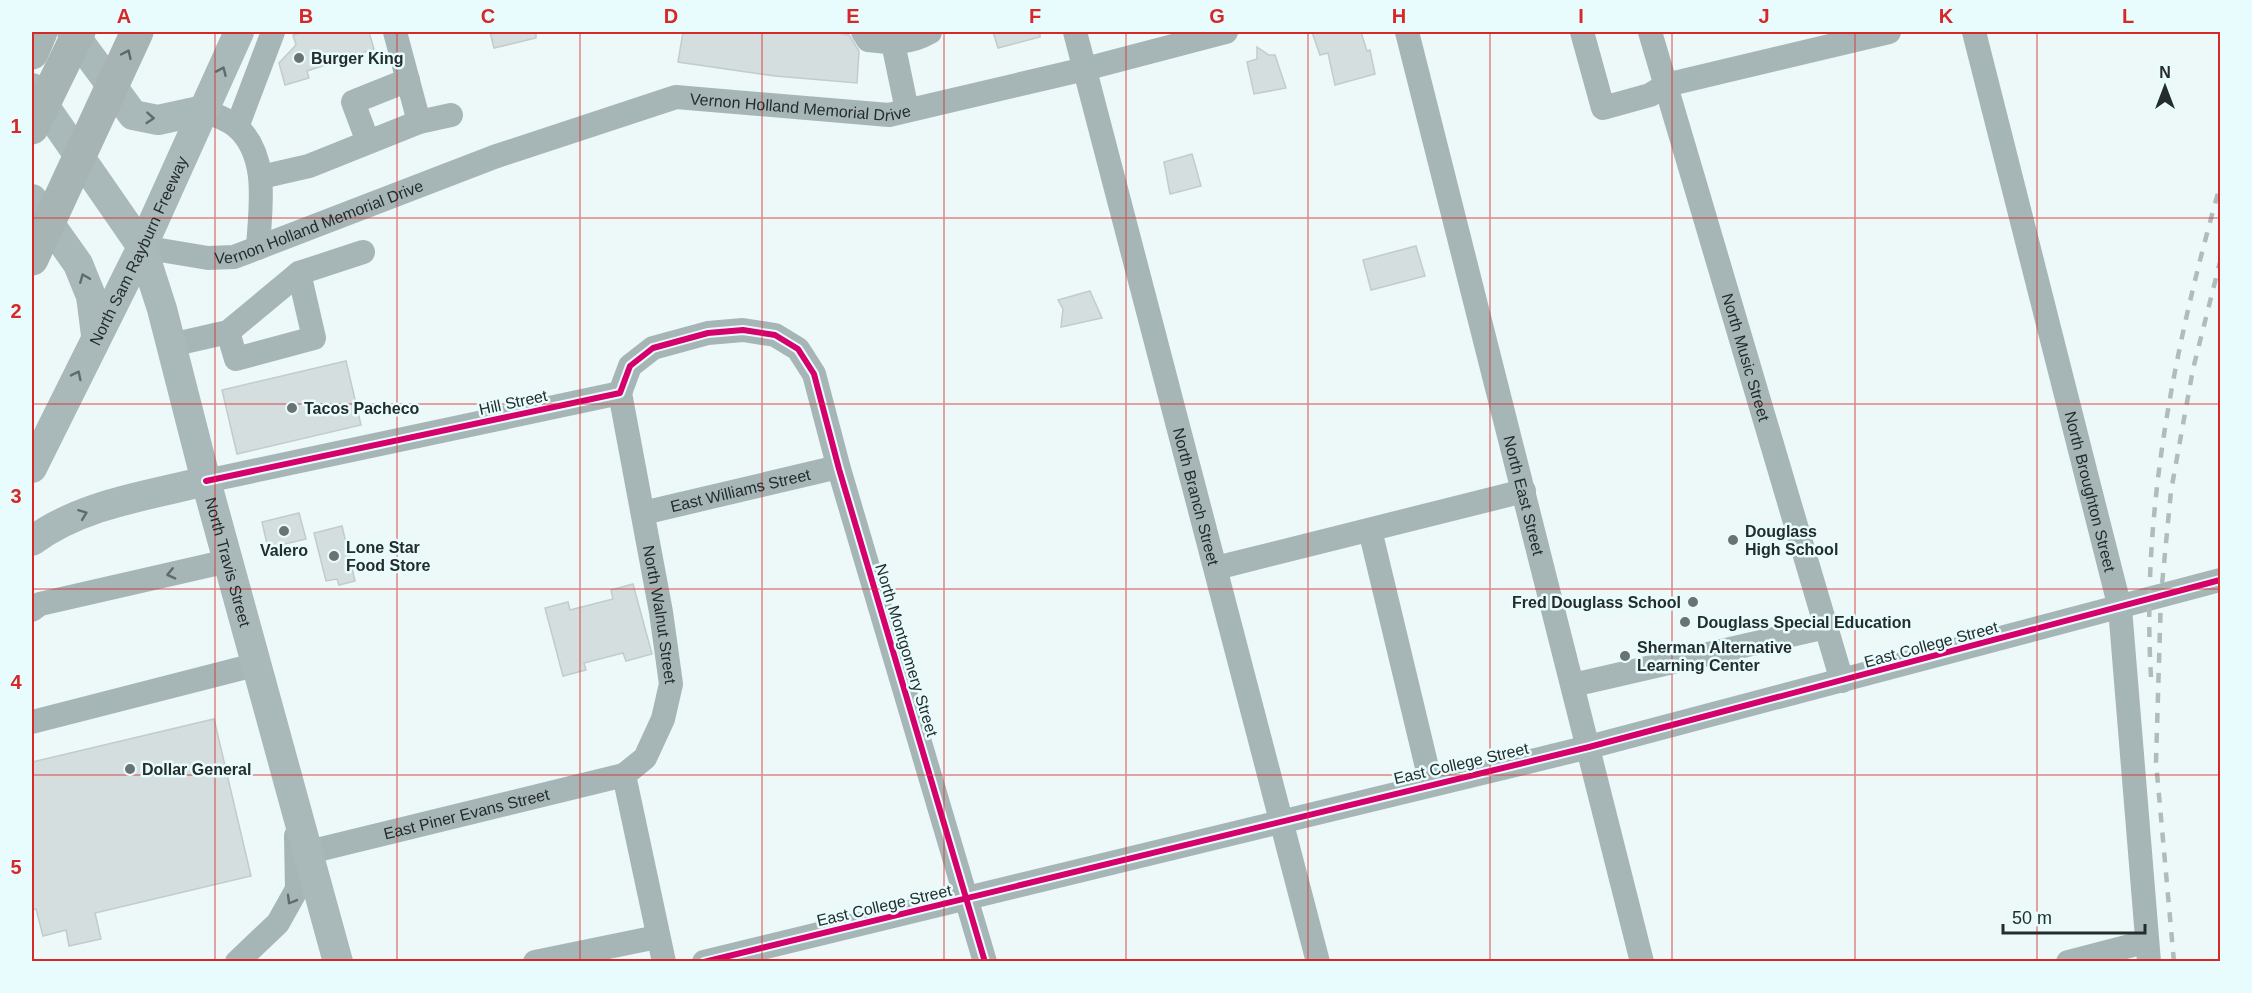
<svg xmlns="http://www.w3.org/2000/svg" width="2252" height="993" font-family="Helvetica,sans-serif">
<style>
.building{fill:#d5dede;stroke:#c3cbcb;stroke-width:1.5}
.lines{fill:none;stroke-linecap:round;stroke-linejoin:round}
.minor{stroke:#a6b6b7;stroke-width:24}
.major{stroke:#a9b8b9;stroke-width:30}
.highway{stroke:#a6b4b4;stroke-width:33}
.rail{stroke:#afbcbc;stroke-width:4.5;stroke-dasharray:10 10;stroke-linecap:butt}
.highway-bridge{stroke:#a6b4b4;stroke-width:33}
.cycleway-casing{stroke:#e8fcfd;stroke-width:10}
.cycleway{stroke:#d6006c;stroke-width:6}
.oneway{stroke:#5e6969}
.oneway2{stroke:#606b6b}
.oneway3{stroke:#5e6a6b}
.grid{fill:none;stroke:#d62828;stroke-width:1.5;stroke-opacity:0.55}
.poi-dot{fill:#6a7373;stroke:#e8fcfd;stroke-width:2}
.labels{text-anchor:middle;stroke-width:5;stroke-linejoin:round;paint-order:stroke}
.poi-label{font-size:16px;font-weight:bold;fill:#242c2c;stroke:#e8fcfd;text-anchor:start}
.street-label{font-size:16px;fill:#242c2c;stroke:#e8fcfd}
.neatline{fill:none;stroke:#d62828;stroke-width:2}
.grid-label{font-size:20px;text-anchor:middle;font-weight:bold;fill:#d62828}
</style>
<rect width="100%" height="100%" fill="#edf8f8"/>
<path class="building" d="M304,32H369L374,49L307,71L309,78L285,85L279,63L296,45L293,35Z
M490,32H536V38L494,48Z
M683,32H833L849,35L859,51L857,83L775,76L678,62Z
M993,32H1040V37L998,48Z
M1312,32H1361L1367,51L1370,50L1375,74L1335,85L1328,53L1320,55Z
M1257,47L1269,55H1275L1286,88L1254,94L1247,62L1257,59Z
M1192,154L1201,186L1170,194L1164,162Z
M1416,246L1425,276L1371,290L1363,260Z
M1090,291L1102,318L1061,327L1063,309L1058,300Z
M346,361L361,425L237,454L222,390Z
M299,513L306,539L268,548L262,522Z
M342,526L355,581L339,585L337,579L326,581L314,533Z
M633,584L652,654L626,661L623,653L584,663L586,670L563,676L545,608L568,602L570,610L613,599L611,590Z
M214,719L251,876L95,913L101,939L69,946L66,930L43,936L36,909L32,910V762Z"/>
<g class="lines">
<g class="minor">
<path d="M395,32L419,122L451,115"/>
<path d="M863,32L868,40C892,43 909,44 930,32"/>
<path id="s1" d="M1075,32L1318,962"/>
<path id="s2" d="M1407,32L1642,962"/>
<path d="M1582,32L1603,108L1650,95L1666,85L1889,32"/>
<path id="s3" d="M1650,32L1842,681"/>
<path id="s4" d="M1974,32L2120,608L2149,962"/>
<path d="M893,43L907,110"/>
<path d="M204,110C214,115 229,120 237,127C270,157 260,209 258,248"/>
<path d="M237,127L273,32"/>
<path d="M368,142L353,102L408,80"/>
<path d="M261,177L309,166L419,122"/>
<path id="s5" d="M142,247L208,258L234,257L494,157L676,97L889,115L1085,69L1226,32"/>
<path d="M228,332L236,359L314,338L299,273"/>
<path d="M171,345L228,332L299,273L363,252"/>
<path id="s6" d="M620,393L661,612L671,684L663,719L645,758L624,775L664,962"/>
<path d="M206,481L620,393L630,366L653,348L708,333L743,330L775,335L798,349L814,374L839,469L985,962"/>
<path id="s7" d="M643,513L838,467"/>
<path d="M1370,530L1431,784"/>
<path d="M1216,568L1524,491"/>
<path d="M32,610L40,604L228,561"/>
<path d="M1573,685L1826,627"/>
<path d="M32,722L258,664"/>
<path id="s8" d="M309,852L624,775"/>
<path d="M237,962L278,923L297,889L296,836"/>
<path d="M535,962L657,937"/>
<path d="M704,962L1589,747L2220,580"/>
<path d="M2068,962L2145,942"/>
</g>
<g class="major">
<path d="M72,32L133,115L158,120L204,110"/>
<path id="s9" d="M32,88L142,247L162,309L206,481L338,962"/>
<path d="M32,199L78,264L91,296L96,335"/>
<path id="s10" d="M32,468L142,247L239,32"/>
<path d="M32,541C82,504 146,496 206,481"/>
</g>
<path class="highway" d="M32,53L41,32"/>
<path class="rail" d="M2151,677C2141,511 2175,345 2220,186
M2174,962L2156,762L2161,595L2171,491L2193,369L2220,262"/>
<path class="highway-bridge" d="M32,128L79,32
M32,259L137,32"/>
<defs>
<path id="cycleway" d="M206,481L620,393L630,366L653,348L708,333L743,330L775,335L798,349L814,374L839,469L985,962
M704,962L1589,747L2220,580"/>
</defs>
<use href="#cycleway" class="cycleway-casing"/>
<use href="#cycleway" class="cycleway"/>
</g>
<defs><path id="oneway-chevron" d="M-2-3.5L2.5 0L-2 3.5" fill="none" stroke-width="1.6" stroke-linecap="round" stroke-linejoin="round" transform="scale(1.5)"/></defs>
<use class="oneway" href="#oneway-chevron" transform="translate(127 54) rotate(-65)"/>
<g class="oneway2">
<use href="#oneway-chevron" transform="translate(222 71) rotate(-66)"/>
<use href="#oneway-chevron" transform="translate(150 118) rotate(4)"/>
<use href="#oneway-chevron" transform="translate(84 278) rotate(-112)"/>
<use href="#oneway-chevron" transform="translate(77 375) rotate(-64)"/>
<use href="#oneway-chevron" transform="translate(83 514) rotate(-21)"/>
</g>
<g class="oneway3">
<use href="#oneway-chevron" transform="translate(171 574) rotate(167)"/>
<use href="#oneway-chevron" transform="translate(291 900) rotate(120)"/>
</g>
<path class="grid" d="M215,32V962M397,32V962M580,32V962M762,32V962M944,32V962M1126,32V962M1308,32V962M1490,32V962M1672,32V962M1855,32V962M2037,32V962M32,218H2220M32,404H2220M32,589H2220M32,775H2220"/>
<g class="poi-dot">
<circle cx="299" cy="58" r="6"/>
<circle cx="292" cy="408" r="6"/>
<circle cx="284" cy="531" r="6"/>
<circle cx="1733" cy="540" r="6"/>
<circle cx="334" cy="556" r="6"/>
<circle cx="1693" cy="602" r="6"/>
<circle cx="1685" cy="622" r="6"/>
<circle cx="1625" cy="656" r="6"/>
<circle cx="130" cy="769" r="6"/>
</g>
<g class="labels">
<g class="poi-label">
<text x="311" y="64">Burger King</text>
<text x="304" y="414">Tacos Pacheco</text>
<text x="1745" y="537">Douglass<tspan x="1745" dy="18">High School</tspan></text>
<text x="346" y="553">Lone Star<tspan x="346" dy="18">Food Store</tspan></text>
<text x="284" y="556" text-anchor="middle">Valero</text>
<text x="1681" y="608" text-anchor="end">Fred Douglass School</text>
<text x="1697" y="628">Douglass Special Education</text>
<text x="1637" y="653">Sherman Alternative<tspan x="1637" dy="18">Learning Center</tspan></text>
<text x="142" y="775">Dollar General</text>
</g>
<g class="street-label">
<text dy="6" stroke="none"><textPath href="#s5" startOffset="688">Vernon Holland Memorial Drive</textPath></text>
<text dy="6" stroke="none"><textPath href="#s5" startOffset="184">Vernon Holland Memorial Drive</textPath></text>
<text dy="6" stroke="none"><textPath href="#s10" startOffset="242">North Sam Rayburn Freeway</textPath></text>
<text dy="6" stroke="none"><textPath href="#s3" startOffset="339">North Music Street</textPath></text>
<text transform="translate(513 402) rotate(-12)" y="6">Hill Street</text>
<text dy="6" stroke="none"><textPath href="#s7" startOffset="100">East Williams Street</textPath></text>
<text dy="6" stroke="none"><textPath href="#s4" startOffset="474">North Broughton Street</textPath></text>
<text dy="6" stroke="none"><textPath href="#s1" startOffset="480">North Branch Street</textPath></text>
<text dy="6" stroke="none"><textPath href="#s2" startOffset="478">North East Street</textPath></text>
<text dy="6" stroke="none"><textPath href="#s9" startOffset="520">North Travis Street</textPath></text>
<text dy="6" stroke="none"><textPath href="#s6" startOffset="225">North Walnut Street</textPath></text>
<text transform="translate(1931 644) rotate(-15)" y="6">East College Street</text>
<text transform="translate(907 650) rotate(73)" y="6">North Montgomery Street</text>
<text transform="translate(1461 763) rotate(-13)" y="6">East College Street</text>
<text dy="6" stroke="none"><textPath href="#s8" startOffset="162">East Piner Evans Street</textPath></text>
<text transform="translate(884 905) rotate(-13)" y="6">East College Street</text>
</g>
</g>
<rect width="2252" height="993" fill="none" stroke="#e8fcfd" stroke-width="66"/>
<g transform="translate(2165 87)" stroke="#e8fcfd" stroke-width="4.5" paint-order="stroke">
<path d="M0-4.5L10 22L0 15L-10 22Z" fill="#242c2c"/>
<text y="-9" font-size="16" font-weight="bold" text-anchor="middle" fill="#242c2c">N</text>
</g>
<path d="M2003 924v9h142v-9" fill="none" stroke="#242c2c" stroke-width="3"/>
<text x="2012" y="924" font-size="18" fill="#242c2c" stroke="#e8fcfd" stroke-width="4.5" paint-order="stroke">50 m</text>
<rect x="33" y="33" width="2186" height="927" class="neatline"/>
<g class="grid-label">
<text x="124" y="23">A</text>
<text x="306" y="23">B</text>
<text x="488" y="23">C</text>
<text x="671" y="23">D</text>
<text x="853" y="23">E</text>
<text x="1035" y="23">F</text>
<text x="1217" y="23">G</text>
<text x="1399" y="23">H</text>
<text x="1581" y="23">I</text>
<text x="1764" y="23">J</text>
<text x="1946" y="23">K</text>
<text x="2128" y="23">L</text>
<text x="16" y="133">1</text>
<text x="16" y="318">2</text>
<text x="16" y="503">3</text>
<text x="16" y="689">4</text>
<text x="16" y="874">5</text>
</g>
</svg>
